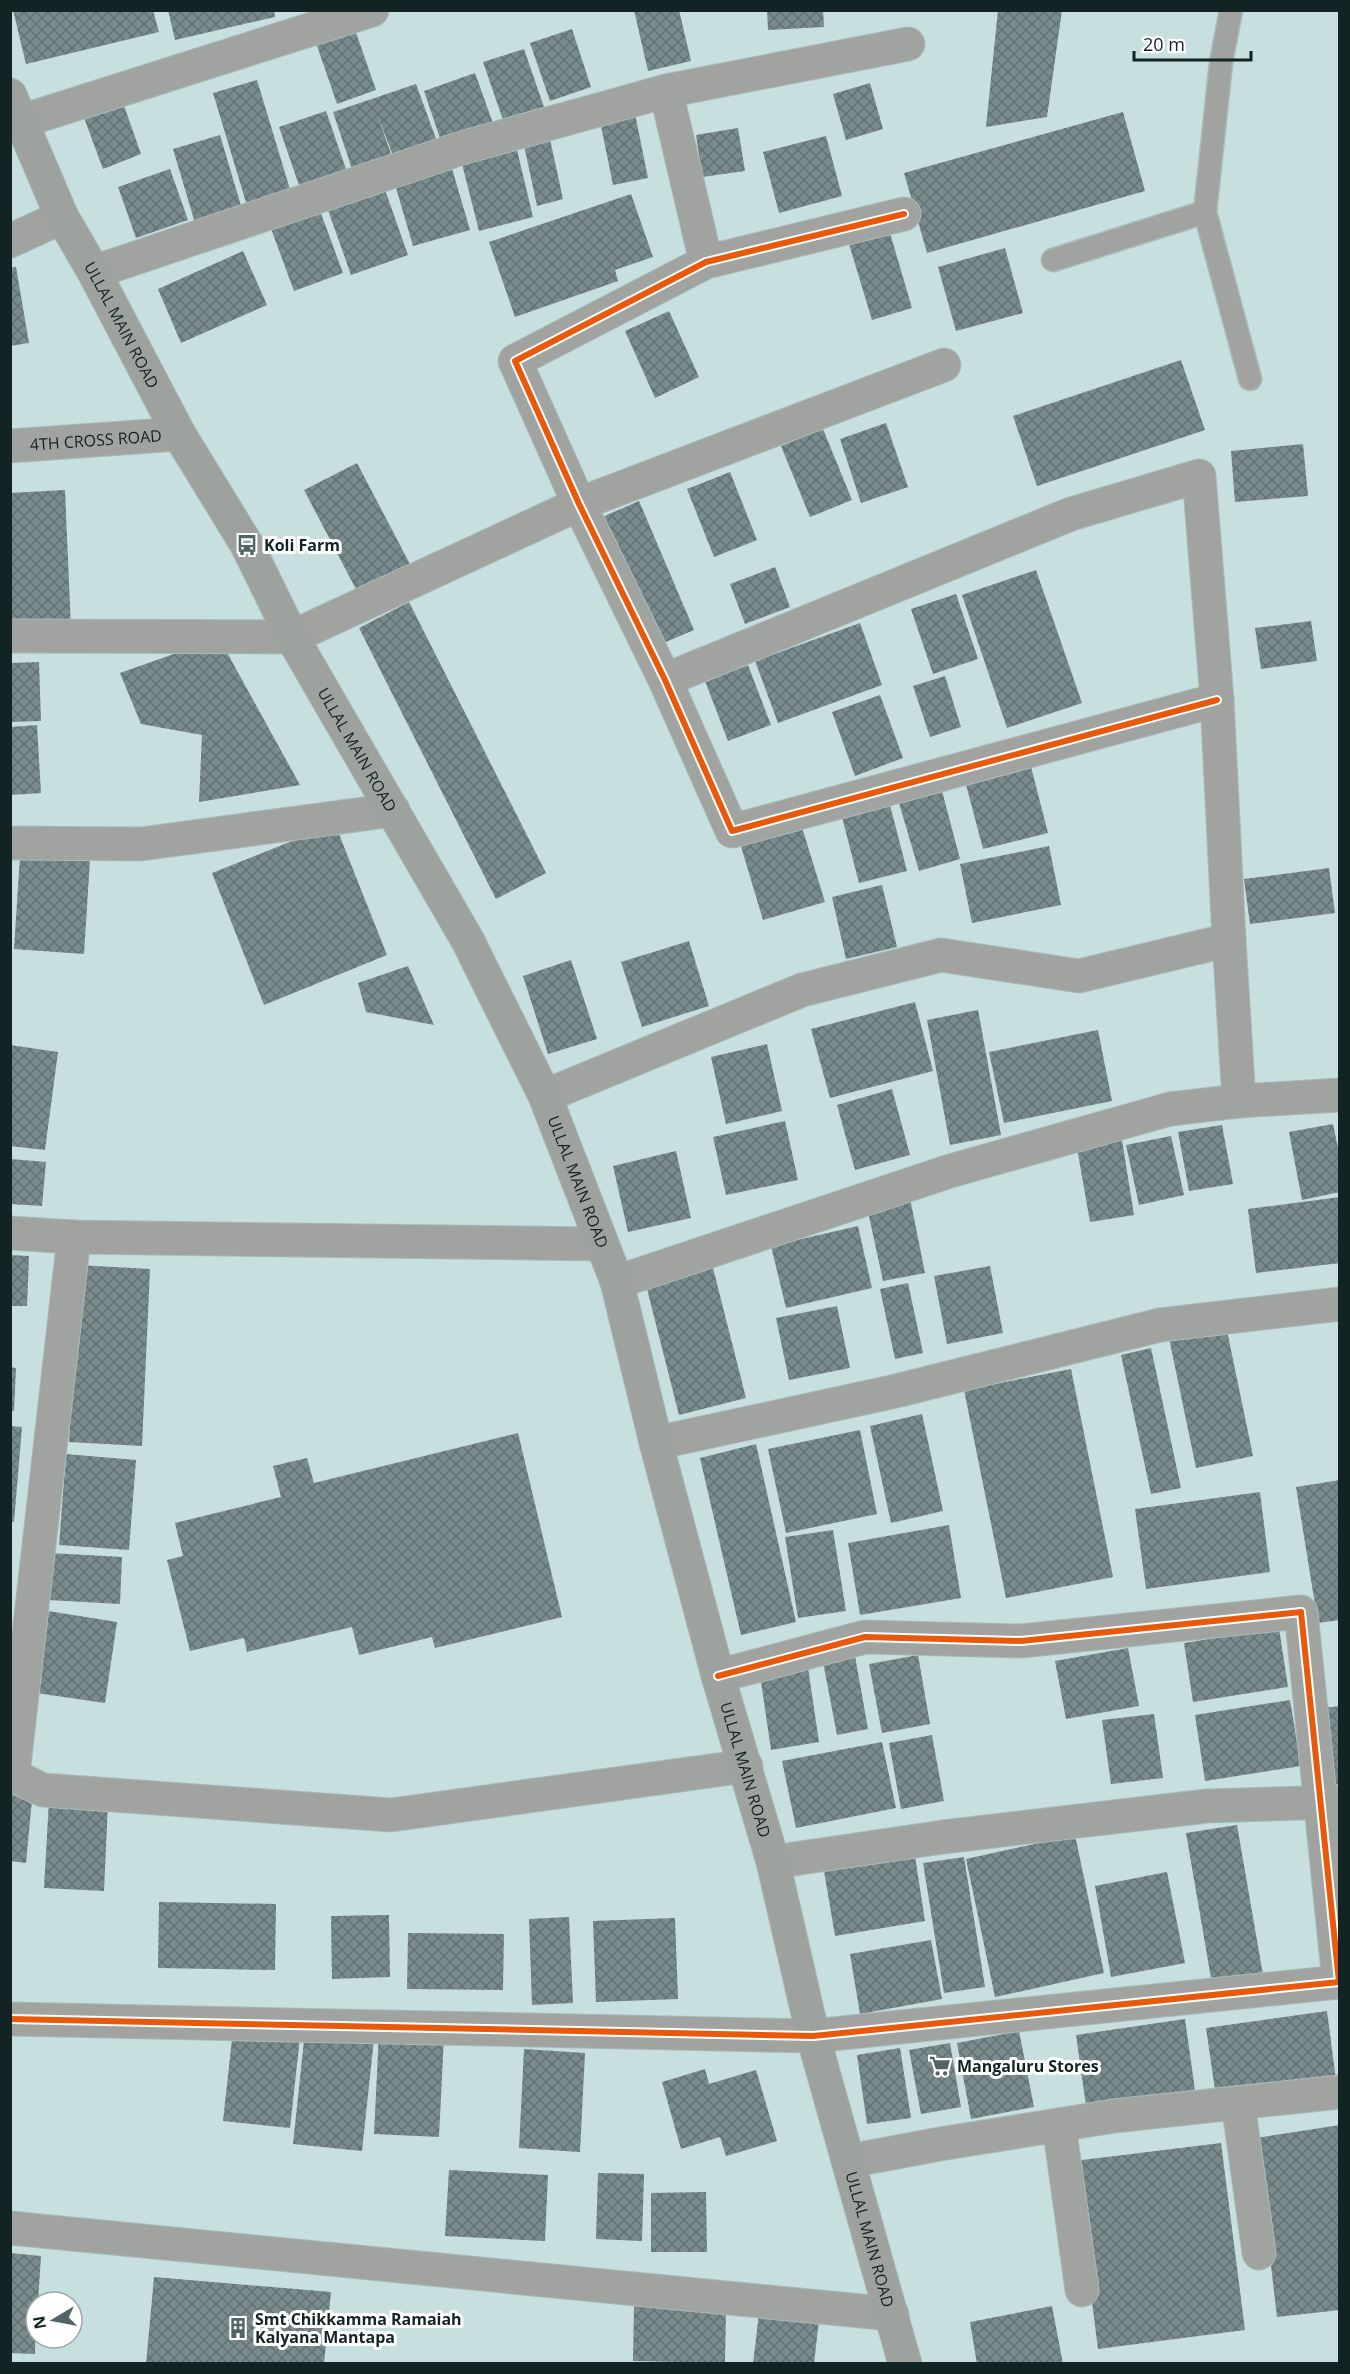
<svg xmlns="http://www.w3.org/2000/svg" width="1350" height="2374" font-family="'Open Sans',sans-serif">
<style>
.building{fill:url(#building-cross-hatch)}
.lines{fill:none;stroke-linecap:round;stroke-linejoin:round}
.lane-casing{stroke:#a9bcbc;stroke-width:25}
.street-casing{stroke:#a9bcbc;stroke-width:35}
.secondary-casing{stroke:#a9bcbc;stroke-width:35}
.lane{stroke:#a1a3a0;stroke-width:22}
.street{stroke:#a1a3a0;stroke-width:33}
.secondary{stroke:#9ea29f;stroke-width:33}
.cycleway-casing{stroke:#fff;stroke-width:10}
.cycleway{stroke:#e8590c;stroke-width:6}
.labels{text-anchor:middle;stroke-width:6;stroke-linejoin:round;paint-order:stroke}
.street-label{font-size:16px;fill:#122324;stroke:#fff}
.poi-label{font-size:16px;font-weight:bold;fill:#122324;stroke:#fff;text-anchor:start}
</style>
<defs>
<pattern id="building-cross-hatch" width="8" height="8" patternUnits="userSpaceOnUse" patternTransform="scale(1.5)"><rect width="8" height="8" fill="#798b8c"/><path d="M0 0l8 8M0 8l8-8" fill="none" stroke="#627172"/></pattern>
</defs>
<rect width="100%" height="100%" fill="#c8dfe0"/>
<path class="building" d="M13,10H153L159,32L26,64Z
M168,10H274L275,17L175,40Z
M634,10H679L691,61L648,71Z
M767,10H823L824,27L768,30Z
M998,10H1062L1047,117L986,127Z
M353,24L376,90L337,104L314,37Z
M572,29L591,87L550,101L530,43Z
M524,49L544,107L503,120L483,62Z
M475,73L495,129L443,147L424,91Z
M257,80L292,196L248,209L213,93Z
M870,83L883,129L846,140L833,94Z
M416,84L439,147L396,163L377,114L395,165L355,178L333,112Z
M122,100L141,154L103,169L83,115Z
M634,109L648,178L613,185L599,116Z
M326,111L349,178L302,194L279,127Z
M1123,112L1145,191L927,253L904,173Z
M738,128L745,171L702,177L696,135Z
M548,130L563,199L537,206L522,136Z
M220,135L242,209L195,223L173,149Z
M826,136L842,196L779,213L763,152Z
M517,150L533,217L479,231L462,164Z
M451,165L470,230L413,246L394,181Z
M170,169L188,220L136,238L118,187Z
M385,190L408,255L351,275L328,210Z
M631,194L653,257L615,270L618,281L515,317L489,242Z
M319,208L343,273L294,291L270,226Z
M890,233L912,308L872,320L849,244Z
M1005,248L1023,313L956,331L938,267Z
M243,251L267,305L181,343L158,289Z
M16,267L29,343L10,346V268Z
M669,311L699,377L655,398L625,331Z
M1181,360L1205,430L1037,486L1013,416Z
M886,423L908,487L861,503L840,439Z
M823,429L852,500L810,517L781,446Z
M1303,444L1308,496L1235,502L1231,451Z
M357,463L411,566L358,593L304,490Z
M730,472L757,540L714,557L687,489Z
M65,490L71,629L10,631V493Z
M639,501L694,630L654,647L600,518Z
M775,567L790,607L745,624L730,584Z
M1036,570L1082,703L1007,728L962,595Z
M956,594L978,659L933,674L911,609Z
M409,602L546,873L496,899L359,628Z
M1311,621L1317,661L1261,669L1255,628Z
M860,623L882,685L778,723L755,661Z
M219,638L300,785L199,802L202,735L141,724L120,673Z
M39,662L41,721L10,722V663Z
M748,665L771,725L728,741L705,681Z
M945,676L961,727L930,737L913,686Z
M880,695L903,758L855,776L832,712Z
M37,725L41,793L10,795V727Z
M1029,759L1048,833L983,849L964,777Z
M942,791L960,859L919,871L899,803Z
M890,805L907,871L859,883L842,817Z
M335,824L387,955L264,1005L212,873Z
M801,824L825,902L763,920L740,843Z
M1049,846L1061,905L972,923L960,864Z
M20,856L90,860L84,954L14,949Z
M1329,868L1335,913L1250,924L1244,879Z
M882,885L897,947L846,959L832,897Z
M689,941L709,1006L642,1027L621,962Z
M571,960L597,1039L548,1054L523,976Z
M408,966L434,1025L366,1012L358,983Z
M915,1002L933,1071L830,1098L811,1029Z
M978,1010L1001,1135L950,1145L927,1020Z
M1098,1030L1112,1101L1004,1123L989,1052Z
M767,1044L782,1111L726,1124L711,1057Z
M10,1045L58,1052L45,1150L10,1146Z
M892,1089L910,1155L855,1170L837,1105Z
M785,1121L798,1180L726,1195L713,1137Z
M1333,1124L1340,1158V1192L1302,1200L1289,1132Z
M1222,1125L1233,1184L1189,1191L1178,1132Z
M1171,1136L1184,1195L1139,1205L1126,1145Z
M1122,1140L1134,1215L1090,1222L1077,1148Z
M676,1151L691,1218L628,1232L613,1166Z
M10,1159L46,1162L42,1206L10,1204Z
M1340,1197V1263L1256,1273L1248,1209Z
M910,1198L925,1273L883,1281L867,1207Z
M858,1226L872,1288L786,1308L771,1246Z
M10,1255L29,1256L27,1306H10Z
M712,1264L746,1398L679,1415L645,1281Z
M77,1265L150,1269L142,1446L69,1442Z
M990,1266L1003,1333L947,1344L934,1276Z
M908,1283L923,1353L895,1359L880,1289Z
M837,1306L850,1368L789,1380L776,1318Z
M1226,1326L1253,1456L1196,1468L1169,1338Z
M1151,1348L1181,1488L1151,1494L1121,1355Z
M10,1367L16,1368L14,1411H10Z
M1071,1369L1113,1577L1006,1598L964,1390Z
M922,1414L943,1511L891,1523L870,1426Z
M10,1426L22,1427L14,1522L10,1521Z
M860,1430L877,1514L786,1533L768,1449Z
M518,1433L562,1617L435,1648L432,1637L359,1655L352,1627L247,1652L244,1638L190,1651L167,1560L183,1556L175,1523L281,1497L273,1466L307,1458L314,1483Z
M756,1444L796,1622L741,1635L700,1458Z
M66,1454L136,1460L129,1550L59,1545Z
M1340,1480V1620L1318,1623L1296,1487Z
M1260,1492L1270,1572L1146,1589L1135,1509Z
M949,1525L961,1598L860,1615L848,1543Z
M833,1530L846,1611L798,1618L785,1537Z
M50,1553L122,1557L120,1604L48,1600Z
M48,1611L117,1622L105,1703L36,1693Z
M1279,1628L1288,1687L1193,1702L1184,1643Z
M1128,1648L1139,1706L1066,1719L1055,1661Z
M918,1655L930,1724L882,1733L869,1664Z
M855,1656L868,1729L837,1735L823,1662Z
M807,1661L819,1742L771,1750L759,1668Z
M1290,1700L1301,1766L1205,1781L1195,1715Z
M1340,1706V1784L1333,1785L1323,1708Z
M1154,1714L1163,1778L1111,1784L1102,1720Z
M932,1735L944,1801L901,1809L889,1743Z
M882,1742L896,1808L796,1828L782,1761Z
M10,1786L33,1789L26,1863L10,1861Z
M49,1800L108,1803L104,1891L44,1888Z
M1237,1825L1263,1975L1212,1984L1186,1833Z
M1075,1835L1104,1973L995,1997L966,1859Z
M915,1856L925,1921L835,1936L824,1871Z
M964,1857L985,1987L944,1993L923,1863Z
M1167,1872L1185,1963L1111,1977L1095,1886Z
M159,1902L276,1904L275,1970L158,1968Z
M389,1915L390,1977L332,1979L331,1916Z
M569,1917L573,2003L532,2005L529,1919Z
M675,1918L678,1999L596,2002L593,1921Z
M408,1933L504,1934L503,1990L407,1989Z
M931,1940L942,1999L860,2014L850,1954Z
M1327,2011L1336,2080L1216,2097L1206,2028Z
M1185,2019L1195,2090L1086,2106L1076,2035Z
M233,2030L300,2037L290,2128L223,2121Z
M305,2031L374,2039L362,2151L293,2144Z
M1019,2031L1034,2107L971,2119L957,2043Z
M379,2033L444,2036L439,2137L374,2134Z
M950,2043L961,2107L921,2114L909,2050Z
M900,2048L911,2118L867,2124L857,2055Z
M524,2049L585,2053L580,2152L519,2148Z
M705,2069L709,2084L756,2070L777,2141L726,2156L720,2137L681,2149L662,2082Z
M1340,2125V2310L1277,2317L1256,2138Z
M1221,2143L1245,2330L1098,2349L1074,2161Z
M449,2170L548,2175L545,2241L445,2236Z
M598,2173L644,2174L642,2241L596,2239Z
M706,2192L707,2252H651V2193Z
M10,2253L41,2256L38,2302H36L35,2354L10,2353Z
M154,2277L331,2292L324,2364H146Z
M760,2304L820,2311L814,2364H753Z
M634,2305L726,2307L725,2363L633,2361Z
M1052,2306L1063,2364H977L970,2322Z"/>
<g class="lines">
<defs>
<path id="lane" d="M1231,10L1221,63L1205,212L1250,379
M1053,260L1205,212"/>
<g id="street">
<path d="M666,91L706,262"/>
<path d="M22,121L372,10"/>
<path d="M904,214L706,262L515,361L579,504L665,680L732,831L1217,700"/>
<path d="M10,241L62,217"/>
<path d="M94,272L465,147L666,91L908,44"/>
<path id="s1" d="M10,446L179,434"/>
<path d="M10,636L292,637L579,504L944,365"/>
<path d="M665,680L1071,514L1199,476L1217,700L1229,940"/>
<path d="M10,843L141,844L393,810"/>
<path d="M545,1096L802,990L941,955L1079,976L1229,940L1239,1101"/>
<path d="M10,1233L74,1237L601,1244"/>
<path d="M617,1282L950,1171L1170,1109L1239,1101L1340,1095"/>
<path d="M656,1443L896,1391L1160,1325L1340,1304"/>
<path d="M10,1774L43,1790L391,1815L746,1766"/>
<path d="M13,1774L74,1237"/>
<path d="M773,1862L943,1837L1207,1806L1340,1802"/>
<path d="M10,2019L813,2036L1339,1982L1301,1612L1021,1641L865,1637L718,1676"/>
<path d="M1238,2103L1259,2253"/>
<path d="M1059,2125L1082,2290"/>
<path d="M849,2161L940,2144L1114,2116L1340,2092"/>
<path d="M10,2228L892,2314"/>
</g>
<g id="secondary">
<path id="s2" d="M10,95L62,217L94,272L179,434L247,545L292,637L468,941L545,1096L617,1282L656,1443L718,1676L773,1862L813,2036L905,2364"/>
</g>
</defs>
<use href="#lane" class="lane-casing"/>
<use href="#street" class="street-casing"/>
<use href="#secondary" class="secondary-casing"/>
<use href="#lane" class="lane"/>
<use href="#street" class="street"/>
<use href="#secondary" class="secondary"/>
<defs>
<path id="cycleway" d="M904,214L706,262L515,361L579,504L665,680L732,831L1217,700
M10,2019L813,2036L1339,1982L1301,1612L1021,1641L865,1637L718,1676"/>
</defs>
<use href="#cycleway" class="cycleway-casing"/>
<use href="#cycleway" class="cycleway"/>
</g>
<defs>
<symbol id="bus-bare" viewBox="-9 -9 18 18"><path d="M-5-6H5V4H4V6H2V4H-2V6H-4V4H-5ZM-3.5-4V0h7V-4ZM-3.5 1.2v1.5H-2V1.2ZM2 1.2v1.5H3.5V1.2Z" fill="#526566" stroke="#fff" stroke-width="2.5" paint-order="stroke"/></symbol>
<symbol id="supermarket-bare" viewBox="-9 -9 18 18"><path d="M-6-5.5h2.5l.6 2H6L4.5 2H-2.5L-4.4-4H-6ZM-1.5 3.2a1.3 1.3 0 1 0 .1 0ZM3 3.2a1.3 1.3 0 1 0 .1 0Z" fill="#526566" stroke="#fff" stroke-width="2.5" paint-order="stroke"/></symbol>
<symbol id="building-bare" viewBox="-9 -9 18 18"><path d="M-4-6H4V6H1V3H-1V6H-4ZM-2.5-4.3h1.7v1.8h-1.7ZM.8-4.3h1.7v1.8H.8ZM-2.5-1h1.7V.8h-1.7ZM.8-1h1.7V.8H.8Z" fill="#526566" stroke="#fff" stroke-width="2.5" paint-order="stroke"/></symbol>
</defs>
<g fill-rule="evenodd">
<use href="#bus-bare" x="232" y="530" width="30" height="30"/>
<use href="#supermarket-bare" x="925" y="2051" width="30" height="30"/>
<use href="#building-bare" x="223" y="2313" width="30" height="30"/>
</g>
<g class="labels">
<g class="street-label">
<text dy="6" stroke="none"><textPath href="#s2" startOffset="256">ULLAL MAIN ROAD</textPath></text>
<text dy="6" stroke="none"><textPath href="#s1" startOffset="86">4TH CROSS ROAD</textPath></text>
<text dy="6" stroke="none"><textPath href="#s2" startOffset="742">ULLAL MAIN ROAD</textPath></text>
<text dy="6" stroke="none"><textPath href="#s2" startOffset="1228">ULLAL MAIN ROAD</textPath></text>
<text dy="6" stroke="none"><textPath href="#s2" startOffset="1840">ULLAL MAIN ROAD</textPath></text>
<text dy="6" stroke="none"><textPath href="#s2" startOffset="2326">ULLAL MAIN ROAD</textPath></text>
</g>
<g class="poi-label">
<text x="264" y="551">Koli Farm</text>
<text x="957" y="2072">Mangaluru Stores</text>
<text x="255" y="2325">Smt Chikkamma Ramaiah<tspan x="255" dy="18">Kalyana Mantapa</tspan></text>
</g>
</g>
<rect width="1350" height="2374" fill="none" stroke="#122324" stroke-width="24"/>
<g transform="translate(54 2320) rotate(260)"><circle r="28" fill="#ffffff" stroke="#a0a7a7" stroke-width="1.5"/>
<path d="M0-4.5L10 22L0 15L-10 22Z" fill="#526566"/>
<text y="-9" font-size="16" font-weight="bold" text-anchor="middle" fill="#122324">N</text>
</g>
<path d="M1134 51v9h117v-9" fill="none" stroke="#122324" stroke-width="3"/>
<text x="1143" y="51" font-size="18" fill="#122324" stroke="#ffffff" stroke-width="4.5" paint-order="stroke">20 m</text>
</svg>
